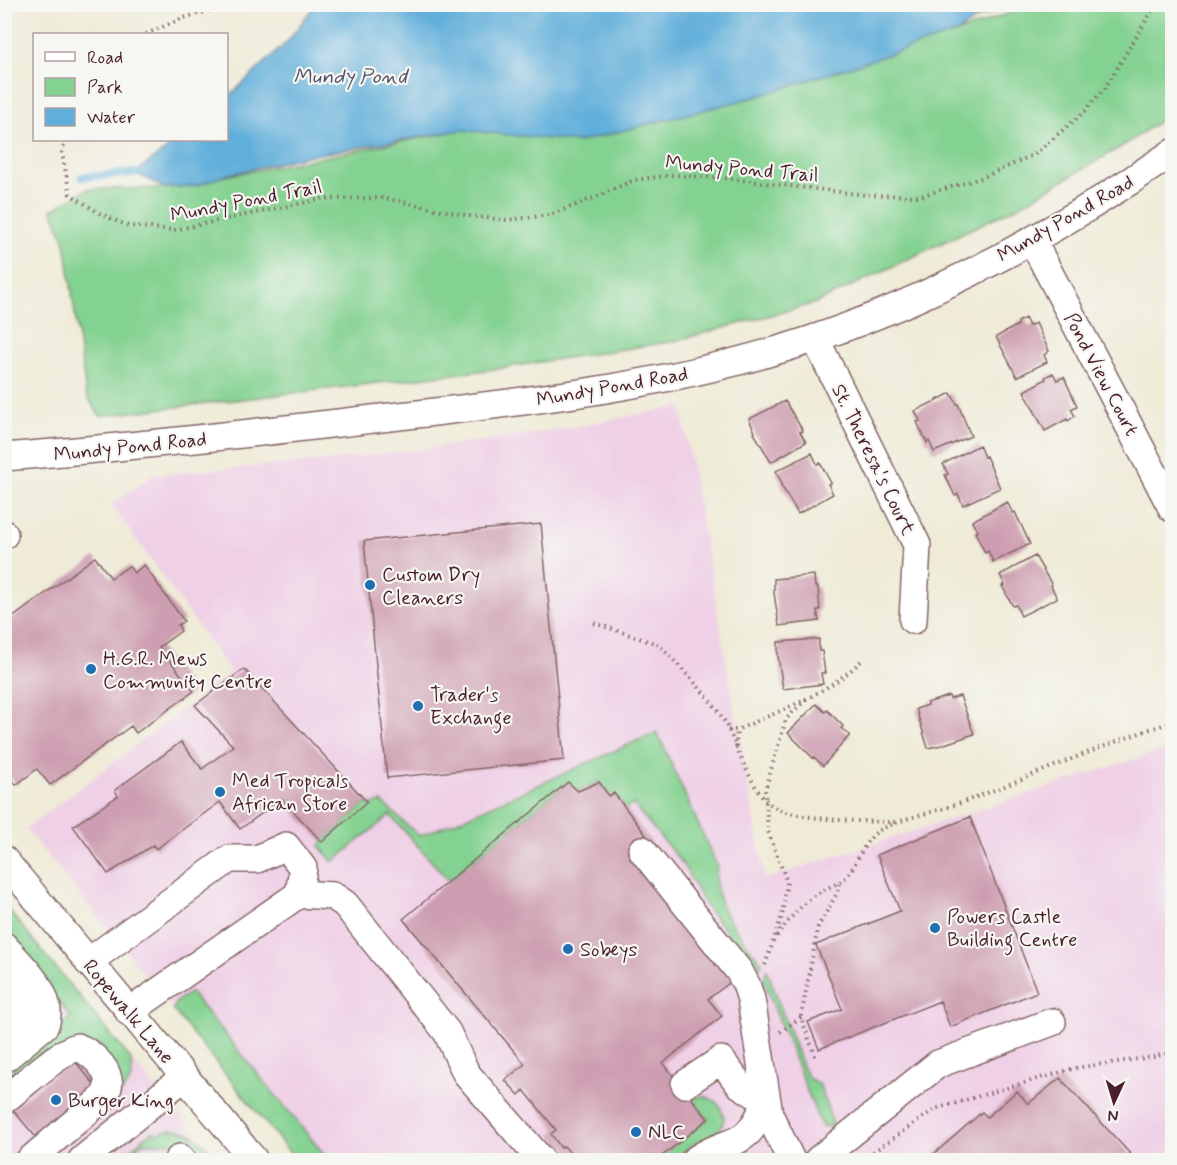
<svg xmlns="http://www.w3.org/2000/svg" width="1177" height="1165" font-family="Mynerve,sans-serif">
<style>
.built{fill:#efd0e6}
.green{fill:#84d291;stroke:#67785e;stroke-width:1.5}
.water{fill:#60afda;stroke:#556782;stroke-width:1.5}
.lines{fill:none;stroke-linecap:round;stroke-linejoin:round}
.stream{stroke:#60afda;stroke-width:8}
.building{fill:#cd9eb1}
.minor-casing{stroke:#846667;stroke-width:30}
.path{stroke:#846667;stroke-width:4;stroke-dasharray:1.5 4.5;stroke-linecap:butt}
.minor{stroke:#fff;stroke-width:27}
.poi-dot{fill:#1f6fb2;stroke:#f6f6f2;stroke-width:2}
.labels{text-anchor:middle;stroke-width:4.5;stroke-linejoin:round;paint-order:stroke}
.street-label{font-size:20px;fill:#4a1f2b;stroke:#f6f6f2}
.poi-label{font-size:20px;fill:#4a1f2b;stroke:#f6f6f2;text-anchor:start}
.water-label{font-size:21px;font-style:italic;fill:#525168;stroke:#f6f6f2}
</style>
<rect width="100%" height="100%" fill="#f6f6f2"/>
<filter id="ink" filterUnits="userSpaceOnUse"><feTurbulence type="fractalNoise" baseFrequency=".0167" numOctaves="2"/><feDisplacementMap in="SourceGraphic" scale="12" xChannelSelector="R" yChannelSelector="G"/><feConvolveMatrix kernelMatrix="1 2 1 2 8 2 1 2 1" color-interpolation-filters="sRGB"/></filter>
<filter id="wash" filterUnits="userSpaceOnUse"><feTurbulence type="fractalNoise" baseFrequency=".008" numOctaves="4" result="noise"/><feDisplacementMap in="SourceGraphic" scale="24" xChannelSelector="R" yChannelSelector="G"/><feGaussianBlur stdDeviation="1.35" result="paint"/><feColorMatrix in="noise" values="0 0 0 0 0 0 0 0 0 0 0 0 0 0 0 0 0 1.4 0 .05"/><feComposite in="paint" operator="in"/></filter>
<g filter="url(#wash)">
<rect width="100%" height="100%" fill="#efebd7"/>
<path class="built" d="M681,406L765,879L1172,747V1160H296L26,829L231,673L111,504L154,475L334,460L474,442L563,429Z
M4,906L130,1058L218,1160H5Z"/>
<path class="green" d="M1031,5H1172V112L1126,144L1015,208L816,303L675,341L496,369L100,416L86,395L65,242L52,210L87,189L165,188L956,33Z
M657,732L717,866C710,908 740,933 762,964L758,970L704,904L683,864L633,804L626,809L614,794L609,796L599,782L578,791L568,782L449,881L390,815L333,862L320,847L322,842L367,802L369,805L382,802L419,836L455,822Z
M5,906L130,1058C136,1078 128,1088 113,1100L102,1050L5,1090L4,1073L71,1017L5,938Z
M767,970L803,1068L808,1077L820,1086L834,1127L822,1126L819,1121L763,979Z
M190,992L329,1160H296L173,1010L176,1002Z
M704,1096C720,1100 732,1119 716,1133C701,1145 691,1139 678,1160H657L708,1119L692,1098Z
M170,1129C194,1129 204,1144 218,1160H195L181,1143H142L121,1160H117L153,1131L157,1134Z"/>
<path class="water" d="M315,5V4L1020,5L981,16L956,33L759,96L579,142L462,130L307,156L226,175L196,186L165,188L135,173L178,140H226L227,98L288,41Z"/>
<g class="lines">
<path class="stream" d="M82,177L135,173"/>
</g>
<g id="blocks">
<path class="building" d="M1025,318L1029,326L1036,323L1049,351L1044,355L1047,362L1017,377L996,337L1018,325V322Z
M1053,373L1057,380L1064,377L1077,406L1071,409L1075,416L1068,421L1067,419L1045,431L1024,391L1046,379L1045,377Z
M951,393L957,404H958L971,436L934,452L929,441L927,443L917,422L920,421L915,411Z
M785,401L803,431L800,432L806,442L771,462L754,433L755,432L749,419Z
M979,445L984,457L986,456L1000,488L963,505L958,494L955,496L945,475L948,474L943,464Z
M812,453L817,464L820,463L831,483L828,484L833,494L798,514L781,485L782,484L776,471Z
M1007,502L1013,513L1015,512L1030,544L993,562L988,551L985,553L975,532L978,531L972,521Z
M541,524L564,760L387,778L364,541Z
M1035,556L1052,585L1051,586L1057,598L1021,616L1016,605L1013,606L1002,586L1005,585L1000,575Z
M95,557L111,578L129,566L134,573L144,565L184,621L178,625L181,631L159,647L194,691L136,733L131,726L50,785L37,769L16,785L4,769V624Z
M814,575L815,587H818L820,610H817L819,621L779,626L774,593V579Z
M819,639V651H822L825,673H821L823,684L783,689L778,656V642Z
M244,669L367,802L322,842L282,799L240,829L220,802L156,849L153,845L108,874L73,826L118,796L115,790L181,742L202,769L233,746L195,705Z
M949,696L950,699L960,696L974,734L942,745L928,748L916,709L928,705L927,703Z
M816,704L825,712L827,710L843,726L841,728L850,735L823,766L814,757L813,758L788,733Z
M568,782L578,791L599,782L609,796L614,793L649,839L733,980L708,999L722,1016L663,1063L708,1119L657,1160H576L564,1146L561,1148L551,1134L556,1130L524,1090L519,1095L505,1080L525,1064L403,919Z
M970,817L1037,992L950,1027L940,1001L819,1049L808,1022L842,1009L816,945L900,911L877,855Z
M73,1059L100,1091L39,1141L12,1109Z
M1060,1078L1136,1160H927L982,1112L987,1117L1017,1091L1028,1104Z"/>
</g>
</g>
<g filter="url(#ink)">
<use href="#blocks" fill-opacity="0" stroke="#846667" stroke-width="1.5"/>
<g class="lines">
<defs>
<path id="minor" d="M1032,240L1172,508
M815,338L917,545L913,620
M4,457C133,447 262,432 390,417C532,401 677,385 813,339C939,296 1063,228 1172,153
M4,534V535
M642,850L739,971L746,984L751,999L769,1114L791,1160
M4,860L254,1160
M4,946C22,966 56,996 45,1025L4,1059
M88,962L229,859H257L286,846L303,868L299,894
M129,1012L299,894L333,896L345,904L447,1032L466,1073L541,1160
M4,1035C33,1013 26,993 8,966
M685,1084L721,1060L739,1084L766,1101C746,1153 731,1135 695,1160
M4,1100C23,1086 57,1053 77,1047C89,1051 106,1066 108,1079C110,1087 106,1092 103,1098L30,1160
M82,1160L184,1077
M178,1160L180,1158L182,1160
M818,1160L938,1064L1052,1022"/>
</defs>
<use href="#minor" class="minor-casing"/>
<path class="path" d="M146,34L183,18L235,4
M65,140L62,153L70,194L99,213L128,226L174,230L322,199L383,198L469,216L507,220L550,215L599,196L634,180L673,175L723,178L866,195L921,196L984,177L1035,154L1085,111L1105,88L1156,4
M594,623L657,644L662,648C682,669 704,691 720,714C736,738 750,795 776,808C797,820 869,822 895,822
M728,730H737C781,710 828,694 862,660
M736,747L737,730
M777,936C789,919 804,901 822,891C830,886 839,884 846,877C859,862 863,840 880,830C906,816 935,813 963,802C1033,776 1101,745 1172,722
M765,965L782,916L787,882L768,831L765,790L786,719L807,699
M780,1032L801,1017
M815,1056L801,1017L818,927L837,893L839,884
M873,1152L935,1109L1075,1068L1153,1057L1172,1052"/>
<use href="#minor" class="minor"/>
</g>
</g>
<g class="poi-dot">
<circle cx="370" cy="585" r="6"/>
<circle cx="91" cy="669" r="6"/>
<circle cx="418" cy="706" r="6"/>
<circle cx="220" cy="792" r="6"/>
<circle cx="935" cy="928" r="6"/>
<circle cx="568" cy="949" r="6"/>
<circle cx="56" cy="1100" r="6"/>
<circle cx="636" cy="1132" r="6"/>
</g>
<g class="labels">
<g class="street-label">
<text transform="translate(742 168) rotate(5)" y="7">Mundy Pond Trail</text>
<text transform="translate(246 200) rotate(-11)" y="7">Mundy Pond Trail</text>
<text transform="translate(1065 218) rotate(-30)" y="7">Mundy Pond Road</text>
<text transform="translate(1102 374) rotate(62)" y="7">Pond View Court</text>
<text transform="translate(612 386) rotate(-10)" y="7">Mundy Pond Road</text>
<text transform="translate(130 446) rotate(-6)" y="7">Mundy Pond Road</text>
<text transform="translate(874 459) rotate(64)" y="7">St. Theresa's Court</text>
<text transform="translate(129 1011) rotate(50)" y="7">Ropewalk Lane</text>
</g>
<g class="poi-label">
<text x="382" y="581">Custom Dry<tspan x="382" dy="23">Cleaners</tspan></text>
<text x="103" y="665">H.G.R. Mews<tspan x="103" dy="23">Community Centre</tspan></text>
<text x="430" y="701">Trader's<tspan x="430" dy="23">Exchange</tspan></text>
<text x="232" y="787">Med Tropicals<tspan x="232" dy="23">African Store</tspan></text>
<text x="947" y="923">Powers Castle<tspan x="947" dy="23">Building Centre</tspan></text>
<text x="580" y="956">Sobeys</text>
<text x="68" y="1107">Burger King</text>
<text x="648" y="1139">NLC</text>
</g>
<g class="water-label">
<text x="350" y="83">Mundy Pond</text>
</g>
</g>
<rect width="1177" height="1165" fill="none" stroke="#f6f6f2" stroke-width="24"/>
<rect x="33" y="33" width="195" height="108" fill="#f6f6f2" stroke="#b1a0a2" stroke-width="1.5"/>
<rect x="45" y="52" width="30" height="9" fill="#ffffff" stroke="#b1a0a2" stroke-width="1.5"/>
<text x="87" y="63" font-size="18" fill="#4a1f2b">Road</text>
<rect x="45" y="78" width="30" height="18" fill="#84d291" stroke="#b1a0a2" stroke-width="1.5"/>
<text x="87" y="93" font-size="18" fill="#4a1f2b">Park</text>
<rect x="45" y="108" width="30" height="18" fill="#60afda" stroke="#b1a0a2" stroke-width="1.5"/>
<text x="87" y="123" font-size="18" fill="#4a1f2b">Water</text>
<g transform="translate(1114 1102) rotate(184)" stroke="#f6f6f2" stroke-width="4.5" paint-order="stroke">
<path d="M0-4.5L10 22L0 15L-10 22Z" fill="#4a1f2b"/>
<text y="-9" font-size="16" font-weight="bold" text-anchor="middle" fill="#4a1f2b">N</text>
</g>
</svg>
